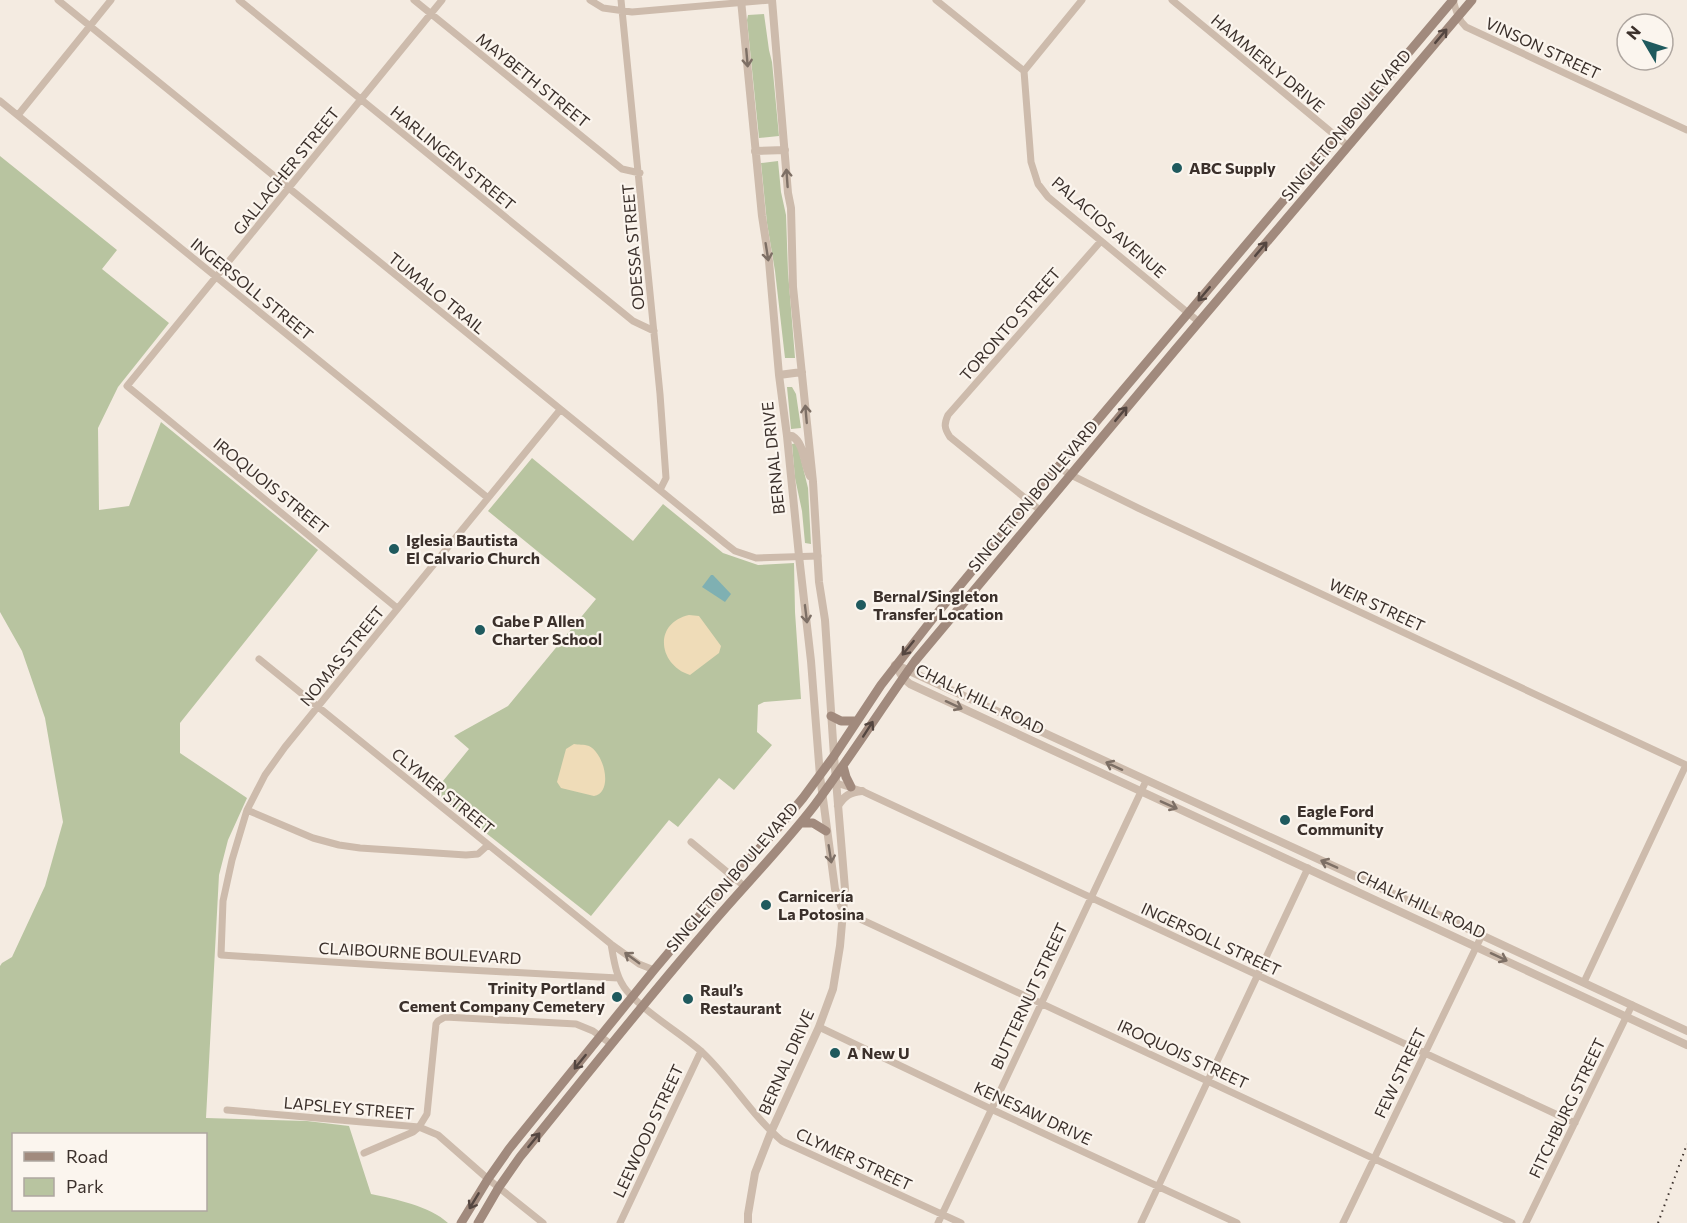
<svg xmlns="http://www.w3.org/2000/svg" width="1687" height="1223" font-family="Commissioner,sans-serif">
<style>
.green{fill:#b8c4a0;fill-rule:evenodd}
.sand{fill:#efdcb8}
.water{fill:#7fb0b2}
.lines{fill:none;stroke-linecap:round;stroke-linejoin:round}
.minor{stroke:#cdbbac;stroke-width:7}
.tertiary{stroke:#cdbbac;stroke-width:8}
.secondary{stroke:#a18a7d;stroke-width:9}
.rail{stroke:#3b302b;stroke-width:2;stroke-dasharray:1.5 4.5;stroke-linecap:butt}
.oneway{stroke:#544640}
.oneway2{stroke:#7d6f65}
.poi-dot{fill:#1f5a5e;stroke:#fbf5ee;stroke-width:2}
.labels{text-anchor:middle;stroke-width:4.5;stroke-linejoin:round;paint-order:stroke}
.street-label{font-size:16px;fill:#3b302b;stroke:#fbf5ee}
.poi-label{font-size:16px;font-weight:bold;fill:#3b302b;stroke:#fbf5ee;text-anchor:start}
</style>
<rect width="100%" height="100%" fill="#f4ebe1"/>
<path class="green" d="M764,14L769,50L772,62L779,136L759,138L747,20L748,15Z
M0,156L117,250L102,269L169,323L118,387L98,428L99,510L129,506L161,422L318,550L180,723V753L247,798L228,840L219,875L206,1118L307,1121L349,1126L371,1194C395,1199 430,1206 448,1223H0V966L2,963L12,957L45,886L63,822L45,718L22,651L0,612ZM14,1134H206V1210H14Z
M778,161L781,192L786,215L788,272L795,358H785L775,271L767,223L761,163Z
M787,387H792L796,394L801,428L791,429Z
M797,443L808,488L811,544L805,543L802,511L795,478L792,444Z
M532,458L633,541L663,504L723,553L758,565L794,563L795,612L801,699L764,702L758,705L757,732L772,745L734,790L719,778L678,827L669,820L591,916L434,792L469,749L454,736L508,706L596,599L488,511Z"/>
<path class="sand" d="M689,615L699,616L721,646L719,653L690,675C658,665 653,623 689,615Z
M574,744C578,745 584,744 589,746C604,753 614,792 594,796L561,788L557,782L566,749Z"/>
<path class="water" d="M711,575H713L731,594L725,602L702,587Z"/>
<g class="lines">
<path class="minor" d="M58,0L726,544L735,551L756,558L818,556
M239,0L633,321L654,331
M414,0L622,169L640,173
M590,0L603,8L632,12L771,0
M621,0L660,394L666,478L660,490
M936,0L1024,71L1031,162L1038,184L1048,197L1199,322
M1172,0L1348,146
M1453,0C1456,10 1458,20 1466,27L1687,130
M1024,71L1082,0
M0,101L488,498
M18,115L111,0
M560,410L363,651L285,747L265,775L247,810L232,860L223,901L221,955L394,966L618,978
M1058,467L1071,475L1138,508L1686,765L1584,982
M1041,511L950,437C944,428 944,424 948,415L1101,241
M397,608L127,386L442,0
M259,659L611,944C614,961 616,978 627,991C648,1015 678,1031 702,1052C731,1079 752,1116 782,1141L961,1223
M836,783L862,791L1575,1123
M247,810L313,838L339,845L360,848L466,855L478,854L488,845
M691,842L744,886
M843,911L1512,1223
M611,944L639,964L654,970
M819,1027L991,1109L1237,1223
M227,1110L419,1127L438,1135L488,1179L543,1223
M364,1153L413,1132L419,1127L427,1114L436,1024L438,1021L445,1017L576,1024L593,1031L611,1044
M620,1223L701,1051
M938,1223L1146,781
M1141,1223L1308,868
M1343,1223L1482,935
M1526,1223L1632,1005"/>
<path class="tertiary" d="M741,0L762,216L769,261L779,375L787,436L799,556L811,661L820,776L835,889L842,908
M755,151L785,150
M779,375L802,372
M787,436H792C805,444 803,463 810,476
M895,665L903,678L910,684L1687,1045
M903,668L1342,870L1687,1031
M838,806C844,796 850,792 862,791
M748,1223V1214L755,1173L771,1132L819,1027L833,989L840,946L845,889L834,756L825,620L819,582L813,482L793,287L791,208L788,193L772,0"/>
<path class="secondary" d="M831,716L841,721H857
M843,766L846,777L851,787
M801,823H813L826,831
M461,1223L488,1179L509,1149L654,970L733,876L772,835L803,798L834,756L881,685L934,617L1058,467L1453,0
M478,1223L499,1187L520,1157C581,1082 641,1006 704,933C740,890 780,850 814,806C849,759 881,709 915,661L1176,349L1472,0"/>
<path class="rail" d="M1658,1223L1687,1144"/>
</g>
<defs><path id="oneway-shaft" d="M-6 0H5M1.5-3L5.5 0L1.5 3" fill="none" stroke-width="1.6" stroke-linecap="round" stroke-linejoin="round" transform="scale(1.5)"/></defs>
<g class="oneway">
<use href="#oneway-shaft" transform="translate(1441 36) rotate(-50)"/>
<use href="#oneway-shaft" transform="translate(1261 249) rotate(-50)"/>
<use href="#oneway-shaft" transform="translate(1204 294) rotate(130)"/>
<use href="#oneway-shaft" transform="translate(1121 414) rotate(-50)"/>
<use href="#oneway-shaft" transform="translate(908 648) rotate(129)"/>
<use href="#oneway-shaft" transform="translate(868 729) rotate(-57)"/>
<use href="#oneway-shaft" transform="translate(580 1062) rotate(129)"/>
<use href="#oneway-shaft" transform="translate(534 1140) rotate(-51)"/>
<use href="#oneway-shaft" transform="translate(474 1201) rotate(121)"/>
</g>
<g class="oneway2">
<use href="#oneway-shaft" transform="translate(747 58) rotate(85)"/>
<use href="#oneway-shaft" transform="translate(787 178) rotate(-94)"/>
<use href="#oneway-shaft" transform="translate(767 252) rotate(81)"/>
<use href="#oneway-shaft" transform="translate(806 414) rotate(-95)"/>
<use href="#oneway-shaft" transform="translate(806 614) rotate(83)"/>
<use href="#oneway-shaft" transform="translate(954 705) rotate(25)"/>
<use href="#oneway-shaft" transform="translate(1114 766) rotate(-155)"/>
<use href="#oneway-shaft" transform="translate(1169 805) rotate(24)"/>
<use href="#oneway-shaft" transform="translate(830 854) rotate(81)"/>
<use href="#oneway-shaft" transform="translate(1329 864) rotate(-156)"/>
<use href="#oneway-shaft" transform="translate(1499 957) rotate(25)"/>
<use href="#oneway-shaft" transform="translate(632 958) rotate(-144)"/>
</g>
<g class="poi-dot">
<circle cx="1177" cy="168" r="6"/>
<circle cx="394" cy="549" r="6"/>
<circle cx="861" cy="605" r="6"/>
<circle cx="480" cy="630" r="6"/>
<circle cx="1285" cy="820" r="6"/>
<circle cx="766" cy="905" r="6"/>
<circle cx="617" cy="997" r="6"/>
<circle cx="688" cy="999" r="6"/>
<circle cx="835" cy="1053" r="6"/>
</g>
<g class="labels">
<g class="street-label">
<text transform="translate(1543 48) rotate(25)" y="6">VINSON STREET</text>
<text transform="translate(1268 63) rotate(40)" y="6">HAMMERLY DRIVE</text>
<text transform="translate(533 80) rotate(39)" y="6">MAYBETH STREET</text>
<text transform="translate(1346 125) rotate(-50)" y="6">SINGLETON BOULEVARD</text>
<text transform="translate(453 158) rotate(39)" y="6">HARLINGEN STREET</text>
<text transform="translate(286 171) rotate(-51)" y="6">GALLAGHER STREET</text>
<text transform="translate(1109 227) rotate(41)" y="6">PALACIOS AVENUE</text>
<text transform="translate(633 247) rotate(-95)" y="6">ODESSA STREET</text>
<text transform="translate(252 289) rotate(39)" y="6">INGERSOLL STREET</text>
<text transform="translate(437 293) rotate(39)" y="6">TUMALO TRAIL</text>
<text transform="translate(1010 324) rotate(-49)" y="6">TORONTO STREET</text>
<text transform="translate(773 458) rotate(-96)" y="6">BERNAL DRIVE</text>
<text transform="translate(271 486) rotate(39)" y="6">IROQUOIS STREET</text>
<text transform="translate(1033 496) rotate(-50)" y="6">SINGLETON BOULEVARD</text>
<text transform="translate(1377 605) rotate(25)" y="6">WEIR STREET</text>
<text transform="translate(342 656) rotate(-51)" y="6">NOMAS STREET</text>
<text transform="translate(980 699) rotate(26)" y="6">CHALK HILL ROAD</text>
<text transform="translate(443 791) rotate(39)" y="6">CLYMER STREET</text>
<text transform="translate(732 877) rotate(-49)" y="6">SINGLETON BOULEVARD</text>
<text transform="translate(1421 904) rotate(25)" y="6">CHALK HILL ROAD</text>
<text transform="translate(1211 939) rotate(25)" y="6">INGERSOLL STREET</text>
<text transform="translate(420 953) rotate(3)" y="6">CLAIBOURNE BOULEVARD</text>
<text transform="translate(1029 996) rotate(-65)" y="6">BUTTERNUT STREET</text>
<text transform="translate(1183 1054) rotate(25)" y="6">IROQUOIS STREET</text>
<text transform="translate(786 1062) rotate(-66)" y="6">BERNAL DRIVE</text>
<text transform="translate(1400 1073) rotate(-64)" y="6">FEW STREET</text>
<text transform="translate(349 1108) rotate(5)" y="6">LAPSLEY STREET</text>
<text transform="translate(1567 1108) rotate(-64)" y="6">FITCHBURG STREET</text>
<text transform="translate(1033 1113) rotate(25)" y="6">KENESAW DRIVE</text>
<text transform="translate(648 1131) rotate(-65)" y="6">LEEWOOD STREET</text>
<text transform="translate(854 1159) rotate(25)" y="6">CLYMER STREET</text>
</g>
<g class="poi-label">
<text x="1189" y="174">ABC Supply</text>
<text x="406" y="546">Iglesia Bautista<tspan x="406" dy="18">El Calvario Church</tspan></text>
<text x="873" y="602">Bernal/Singleton<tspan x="873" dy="18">Transfer Location</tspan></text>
<text x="492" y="627">Gabe P Allen<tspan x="492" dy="18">Charter School</tspan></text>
<text x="1297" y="817">Eagle Ford<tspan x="1297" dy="18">Community</tspan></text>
<text x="778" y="902">Carnicería<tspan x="778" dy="18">La Potosina</tspan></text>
<text x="605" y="994" text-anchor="end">Trinity Portland<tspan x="605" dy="18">Cement Company Cemetery</tspan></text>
<text x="700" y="996">Raul’s<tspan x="700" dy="18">Restaurant</tspan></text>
<text x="847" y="1059">A New U</text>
</g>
</g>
<rect x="12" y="1133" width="195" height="78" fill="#fbf5ee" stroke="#aea6a0" stroke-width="1.5"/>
<rect x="24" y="1152" width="30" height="9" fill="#a18a7d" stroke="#aea6a0" stroke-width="1.5"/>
<text x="66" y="1163" font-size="18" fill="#3b302b">Road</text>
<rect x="24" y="1178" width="30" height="18" fill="#b8c4a0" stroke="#aea6a0" stroke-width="1.5"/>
<text x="66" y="1193" font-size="18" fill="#3b302b">Park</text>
<g transform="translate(1645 42) rotate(309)"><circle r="28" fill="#fbf5ee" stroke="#aea6a0" stroke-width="1.5"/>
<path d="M0-4.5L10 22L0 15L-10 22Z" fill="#1f5a5e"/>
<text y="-9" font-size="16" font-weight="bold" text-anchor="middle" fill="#3b302b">N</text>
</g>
</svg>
